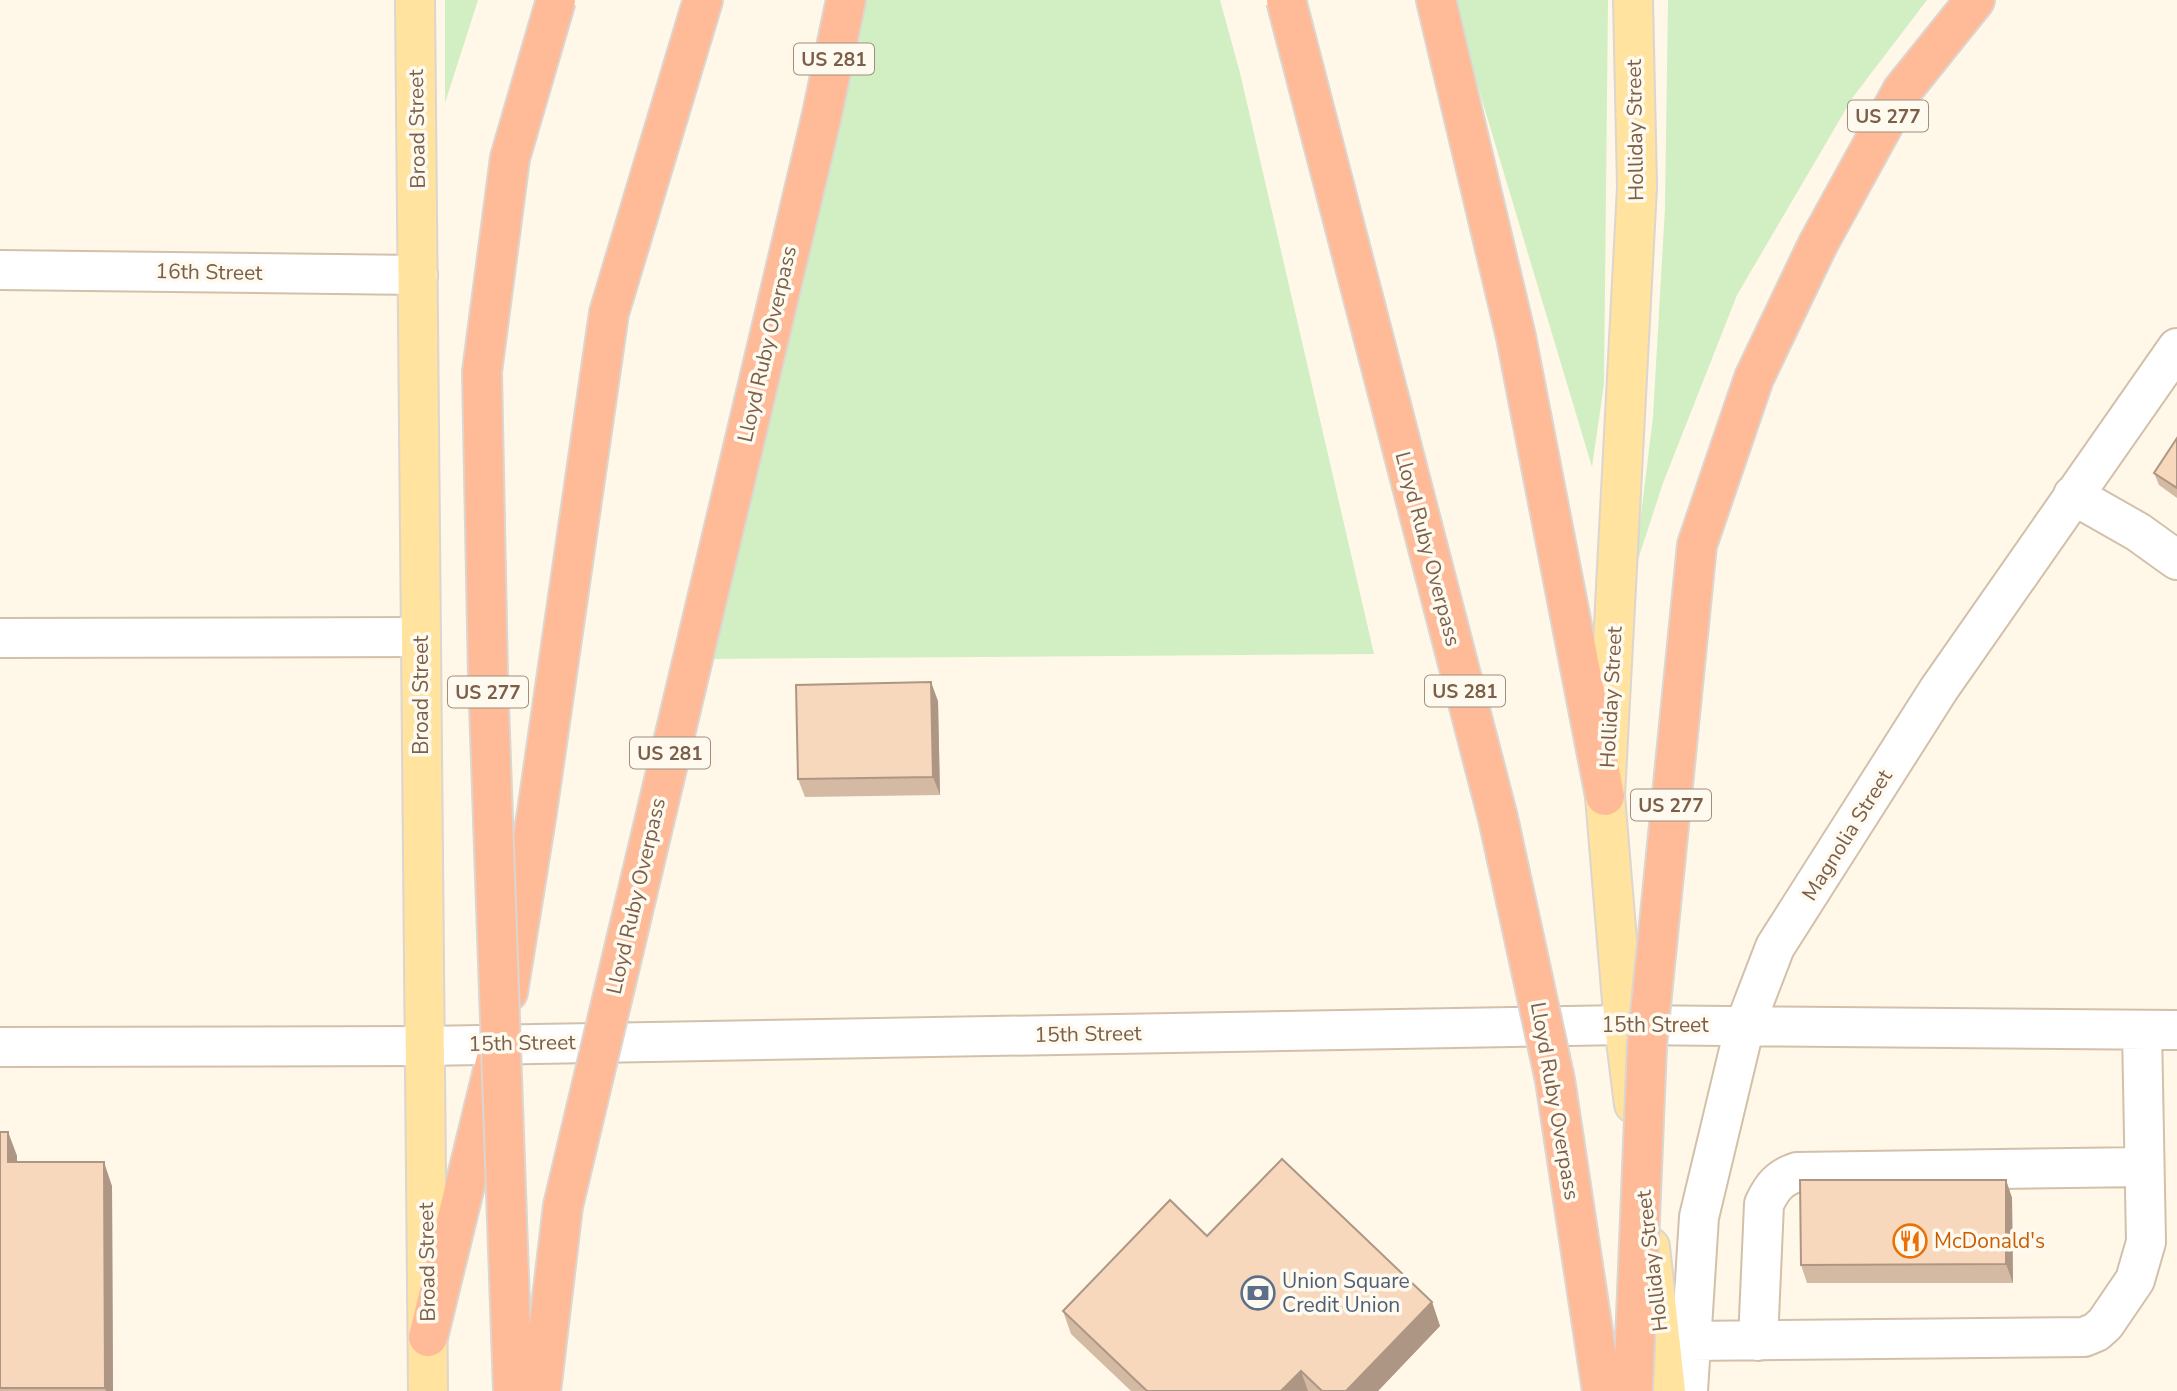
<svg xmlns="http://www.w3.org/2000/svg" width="2177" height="1391" font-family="'Nunito Sans',sans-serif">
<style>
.green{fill:#d1efc3}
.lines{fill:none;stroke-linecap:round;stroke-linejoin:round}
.minor-casing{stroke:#d3c0ab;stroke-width:42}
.major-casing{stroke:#ddd5cf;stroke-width:42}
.highway-casing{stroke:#ddd5cf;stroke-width:42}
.minor{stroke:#fff;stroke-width:38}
.major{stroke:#ffe39e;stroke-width:38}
.highway{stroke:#ffbb98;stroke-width:38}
.highway-bridge-casing{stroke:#ddd5cf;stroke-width:42;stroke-linecap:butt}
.highway-bridge{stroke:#ffbb98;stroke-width:38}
.wall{fill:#d4baa2}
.shaded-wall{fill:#ad9784}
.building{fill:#f7d8bc;stroke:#ad9784;stroke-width:2}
.labels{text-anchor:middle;stroke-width:7;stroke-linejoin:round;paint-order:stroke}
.shield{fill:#fffaf0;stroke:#a38e7a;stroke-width:2}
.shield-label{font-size:19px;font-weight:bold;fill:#7c5f48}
.street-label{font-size:21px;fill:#7c5f48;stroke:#fffaf0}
.food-label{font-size:21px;fill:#c56008;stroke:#fffaf0;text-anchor:start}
.service-label{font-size:21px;fill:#4e5e75;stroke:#fffaf0;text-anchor:start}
</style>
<rect width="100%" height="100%" fill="#fff7e7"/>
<path class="green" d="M445,0H478L445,103Z
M866,0H1220L1240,73L1374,654L705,659Z
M1452,0H1608L1604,384L1592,467Z
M1668,0H1927L1853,97L1737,295L1663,483L1634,572L1653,417L1665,208Z"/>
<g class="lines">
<defs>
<path id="minor" d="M0,270L418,275
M2073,495L2138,532L2177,560
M0,638L421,637
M0,1047L424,1046L1624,1025L2177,1030
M1691,1341L2084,1337L2096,1332L2105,1324L2135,1280L2146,1242L2142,1030
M1758,1341L1764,1204C1772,1187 1779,1178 1797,1172L2143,1167
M1688,1391L1699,1217L1745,1025L1775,947L1939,689L2177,348"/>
<path id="major" d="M415,0L428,1391
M1633,0L1637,187L1605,796L1624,1025L1634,1104
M1650,1247L1666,1391"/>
<path id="highway" d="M1436,0L1516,337L1605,796
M821,119L846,0
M1818,244L1902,91L1975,0
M508,992L537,812L609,313L703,0
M428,1337L496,1058"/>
</defs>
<use href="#minor" class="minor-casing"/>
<use href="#major" class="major-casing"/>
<use href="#highway" class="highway-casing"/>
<use href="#minor" class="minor"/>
<use href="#major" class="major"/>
<use href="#highway" class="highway"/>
<defs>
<path id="highway-bridge" d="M1286,0L1498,818L1555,1080L1602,1391
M513,1391L488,676L482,372L510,158L556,0
M541,1391L563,1206L821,119
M1633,1391L1647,1045L1697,545L1754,378L1818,244"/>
</defs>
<use href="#highway-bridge" class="highway-bridge-casing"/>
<use href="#highway-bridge" class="highway-bridge"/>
</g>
<path class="wall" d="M2177,438V498L2159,485L2154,473Z
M938,701L940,795L805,797L798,779Z
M0,1132H8L17,1156V1162L112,1186L113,1391H0Z
M2006,1180L2012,1198L2013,1283H1807L1801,1265Z
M1207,1236L1432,1302L1440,1326L1378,1391H1131L1071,1334L1063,1311Z"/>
<path class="shaded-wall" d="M931,682L938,701L940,795L933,777Z
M8,1132L17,1156V1186L8,1162Z
M104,1162L112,1186L113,1391H106L105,1388Z
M2006,1180L2012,1198L2013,1283L2006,1264Z
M1432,1302L1440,1326L1378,1391H1346Z
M1301,1371L1308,1391H1281Z"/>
<path class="building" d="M2177,438V488L2154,473Z
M931,682L933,777L798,779L796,685Z
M0,1132H8V1162H104L105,1388H0Z
M1282,1159L1432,1302L1346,1391H1322L1301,1371L1281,1391H1147L1063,1311L1170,1200L1207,1236Z
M1800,1180H2006V1264L1801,1265Z"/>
<defs>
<symbol id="restaurant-ring" viewBox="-11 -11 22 22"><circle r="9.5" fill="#fffaf0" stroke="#e8710a" stroke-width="1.5"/><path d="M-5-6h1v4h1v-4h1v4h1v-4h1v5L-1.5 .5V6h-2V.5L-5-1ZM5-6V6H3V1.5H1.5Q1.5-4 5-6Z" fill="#e8710a"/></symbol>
<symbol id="bank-ring" viewBox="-11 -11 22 22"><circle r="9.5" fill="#fffaf0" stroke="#5c6f8a" stroke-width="1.5"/><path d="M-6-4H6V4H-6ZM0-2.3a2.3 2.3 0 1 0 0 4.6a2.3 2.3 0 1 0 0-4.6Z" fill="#5c6f8a"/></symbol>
</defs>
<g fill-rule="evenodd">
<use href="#restaurant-ring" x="1891" y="1222" width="38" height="38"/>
<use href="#bank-ring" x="1239" y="1274" width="38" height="38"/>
</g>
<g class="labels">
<g class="shield">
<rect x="794" y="43.5" width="80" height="31" rx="5"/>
<rect x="1848" y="100.5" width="80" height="31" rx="5"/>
<rect x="1425" y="675.5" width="80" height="31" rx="5"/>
<rect x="448" y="676.5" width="80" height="31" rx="5"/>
<rect x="630" y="737.5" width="80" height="31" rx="5"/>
<rect x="1631" y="789.5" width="80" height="31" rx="5"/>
</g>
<g class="shield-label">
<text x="834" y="66">US 281</text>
<text x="1888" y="123">US 277</text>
<text x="1465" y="698">US 281</text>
<text x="488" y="699">US 277</text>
<text x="670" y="760">US 281</text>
<text x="1671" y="812">US 277</text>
</g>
<g class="street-label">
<text transform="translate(417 129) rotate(-91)" y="7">Broad Street</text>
<text transform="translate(1635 130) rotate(-91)" y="7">Holliday Street</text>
<text transform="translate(209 272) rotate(1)" y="7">16th Street</text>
<text transform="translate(767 344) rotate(-77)" y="7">Lloyd Ruby Overpass</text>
<text transform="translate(1428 549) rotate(75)" y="7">Lloyd Ruby Overpass</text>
<text transform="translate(421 695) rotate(-90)" y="7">Broad Street</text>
<text transform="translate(1611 697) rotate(-87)" y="7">Holliday Street</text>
<text transform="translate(1847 835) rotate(-58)" y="7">Magnolia Street</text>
<text transform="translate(636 896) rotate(-77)" y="7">Lloyd Ruby Overpass</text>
<text x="1655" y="1032">15th Street</text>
<text transform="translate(1088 1034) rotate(-1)" y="7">15th Street</text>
<text transform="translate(522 1043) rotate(-1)" y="7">15th Street</text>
<text transform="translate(1555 1101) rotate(80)" y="7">Lloyd Ruby Overpass</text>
<text transform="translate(1652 1261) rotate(-97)" y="7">Holliday Street</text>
<text transform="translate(427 1262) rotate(-91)" y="7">Broad Street</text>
</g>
<g class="food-label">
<text x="1934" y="1248">McDonald's</text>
</g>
<g class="service-label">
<text x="1282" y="1288">Union Square<tspan x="1282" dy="24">Credit Union</tspan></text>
</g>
</g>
</svg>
